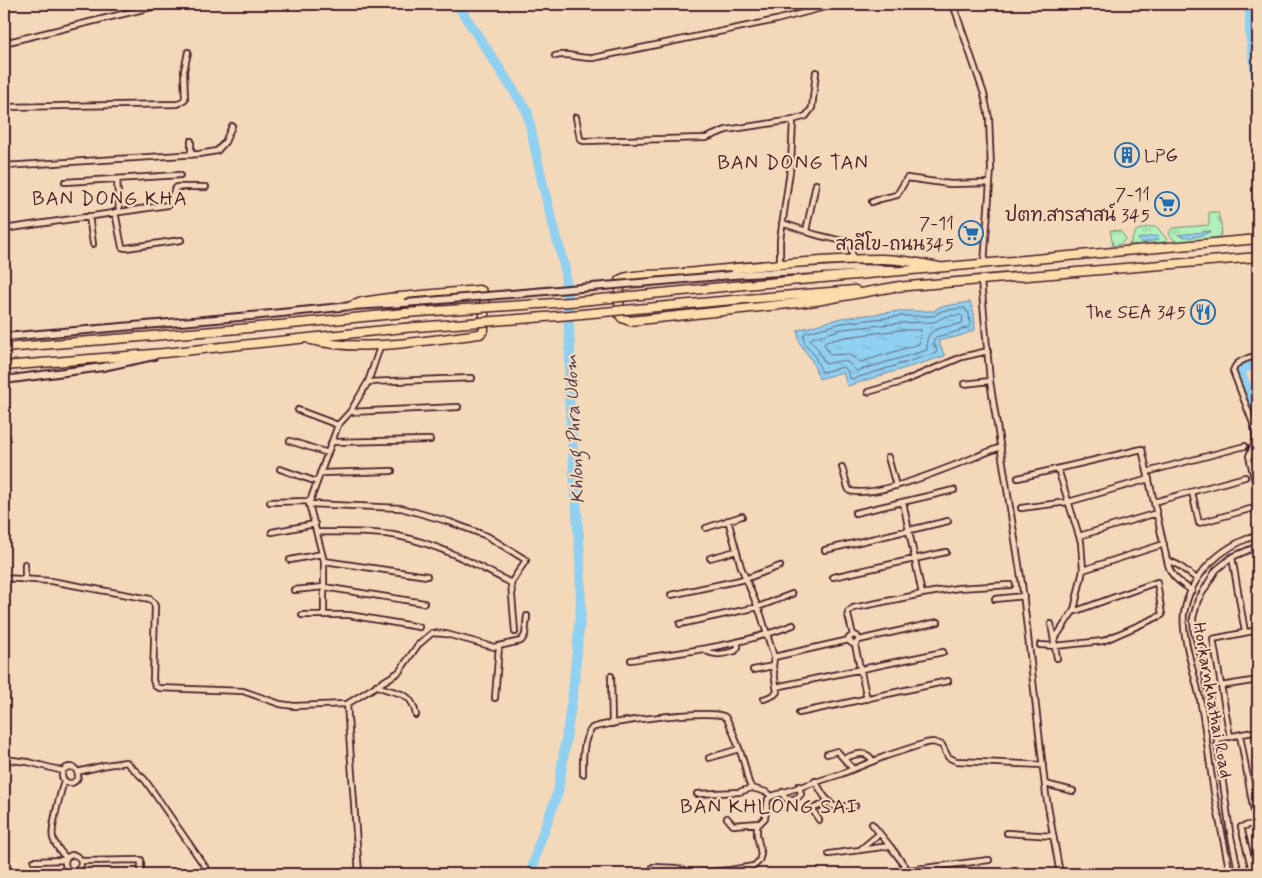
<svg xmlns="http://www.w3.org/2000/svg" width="1262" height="878" font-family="Mynerve,'Playpen Sans Thai',sans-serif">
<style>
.grass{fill:url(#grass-tufts);stroke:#7d8872}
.water{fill:url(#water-ripples);stroke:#7489a2}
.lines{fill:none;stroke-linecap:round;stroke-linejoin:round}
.shore{stroke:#66667a;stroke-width:1}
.river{stroke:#90d0f1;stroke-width:10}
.street-casing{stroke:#4a1f2b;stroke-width:8}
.secondary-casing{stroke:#4a1f2b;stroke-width:10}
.primary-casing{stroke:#4a1f2b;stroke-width:11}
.street{stroke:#f3d9ba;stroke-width:4.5}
.secondary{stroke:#f3d9ba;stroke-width:6}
.primary{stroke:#fcdcab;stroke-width:8}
.secondary-bridge-casing{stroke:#4a1f2b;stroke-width:10;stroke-linecap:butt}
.primary-bridge-casing{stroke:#4a1f2b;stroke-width:11;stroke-linecap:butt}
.secondary-bridge{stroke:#f3d9ba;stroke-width:6}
.primary-bridge{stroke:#fcdcab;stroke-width:8}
.labels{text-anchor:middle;stroke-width:4.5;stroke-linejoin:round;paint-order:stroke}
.poi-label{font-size:18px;fill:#4a1f2b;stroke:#f3d9ba;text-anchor:end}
.street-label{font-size:18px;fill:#4a1f2b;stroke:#f3d9ba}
.water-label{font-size:19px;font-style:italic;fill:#584253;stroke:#f3d9ba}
.quarter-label{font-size:20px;letter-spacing:1px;fill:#4a1f2b;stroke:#f3d9ba}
</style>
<defs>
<pattern id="grass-tufts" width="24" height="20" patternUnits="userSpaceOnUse" patternTransform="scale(1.25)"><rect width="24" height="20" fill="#b0f0b9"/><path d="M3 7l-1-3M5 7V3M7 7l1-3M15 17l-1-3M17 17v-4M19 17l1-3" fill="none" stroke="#99cd9f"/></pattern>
<pattern id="water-ripples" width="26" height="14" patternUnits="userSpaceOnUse" patternTransform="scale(1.25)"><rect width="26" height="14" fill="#90d0f1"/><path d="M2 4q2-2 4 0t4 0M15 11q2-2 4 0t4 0" fill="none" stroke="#7eb2cf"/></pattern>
</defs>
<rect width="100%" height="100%" fill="#f3d9ba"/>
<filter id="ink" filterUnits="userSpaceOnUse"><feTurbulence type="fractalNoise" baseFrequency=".02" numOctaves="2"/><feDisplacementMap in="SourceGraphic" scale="10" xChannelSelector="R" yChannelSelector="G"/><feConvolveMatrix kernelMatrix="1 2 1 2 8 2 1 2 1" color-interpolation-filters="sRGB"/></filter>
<g filter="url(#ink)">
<path class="grass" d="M1209,212H1218C1219,219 1224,230 1220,236C1216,241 1183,244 1177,242C1173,240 1171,236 1169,233L1172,228L1209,225Z
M1147,227H1157L1168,241L1152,245H1129L1136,231Z
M1110,230L1120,231L1125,237V239L1121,244L1113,246Z"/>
<path class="water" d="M1211,231C1201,237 1189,239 1178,235Z
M1153,236L1159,237L1158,240L1141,243L1138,239Z
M970,302L974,313L975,330L960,336L938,341L945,356L847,386L843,372L819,379C816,371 813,362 809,356C801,344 798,346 798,330L841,318L900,311H934L939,307Z"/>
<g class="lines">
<path class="shore" d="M965,308L969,314L970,326L959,331L936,337L933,342L937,351L936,353L853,379L850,378L847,370L844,367L822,372C818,365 816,357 812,352C807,345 801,342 805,333L842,323L901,316H934L942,311Z
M960,315L963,317L962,323C953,327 932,326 928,337C926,341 927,346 927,350L857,371C855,370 853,367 851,365C844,357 834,363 825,364L818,349L810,340L812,338L843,329L901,323L934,322L944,317Z
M901,330H921L919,344L861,362L847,354L830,355L824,344L826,342L845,337Z"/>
<path class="river" d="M457,4L527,111L544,190L565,269L570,346L569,395L580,557L581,607L573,693L558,792L537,850L531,874
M1250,4V34L1256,76V107L1258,115
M1258,363L1241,369L1240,371L1258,417
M1258,451L1256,455L1258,467"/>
<defs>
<path id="street" d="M839,4L855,6L863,4
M953,4L984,94L989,118L991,169L984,264
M4,43L164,4
M555,56C569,52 578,59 593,58L776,20L837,4
M4,107L178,104L185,99L184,71L188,52
M576,117L580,139L583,141L706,138L726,130L793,120L806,116L812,108L816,72
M191,155V141
M4,166L199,154L217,151L225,142L232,126
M117,179L119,212
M65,182L180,175
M816,184L806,231C816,237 844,239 849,244C853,247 852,255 852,260
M872,202L880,199L897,195L907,178L950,184L990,183
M115,212L122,247L126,248L181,240
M89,216L93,244
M782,223L806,231
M4,229L168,205C173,200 171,192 177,187H206
M780,264V240L791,164L793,120
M981,281L990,381L1022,584L1046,795L1060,874
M1258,355C1249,358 1236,360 1233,371L1254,426L1256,439L1249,456L1258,494
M368,382L472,378
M964,384L990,381
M868,392L902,382L962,357L988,351
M298,410L338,425
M350,412L458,407
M290,441L328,453
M332,442L430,440
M888,457L896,486
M842,467L848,488L850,491C882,499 967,459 1001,447
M280,469L317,482
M1147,472L1245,446
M320,473L392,471
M1018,478L1142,449L1167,560
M1192,492L1199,523L1250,509
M270,502L310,501
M903,502L922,594
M1154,502L1245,477
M309,504L401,508L450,522L487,536L526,560L511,583L515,632
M1021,508L1068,502L1149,479
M855,513L954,490
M728,520L741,567L761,615L774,657L773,666L777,692L774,695L764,699
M706,528L742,516
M272,532L315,524
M317,532C343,533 372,531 398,536C438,544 475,564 511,583
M1079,536L1157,513
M825,550L948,521
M1232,557L1245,632
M710,558L736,551
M290,560L322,554
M324,561L427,576
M25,564V579
M1083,570L1164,544
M833,577L946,552
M4,578L51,581L150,599L153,602L155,606L153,680L155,686L159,688L243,691L280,704L294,706L347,704L399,672L418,645L432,633L446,634L494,647L521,641L525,635L527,616
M294,590L324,587L424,603
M1192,591C1179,581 1170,577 1167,560L1178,565L1197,579
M671,595L745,579L780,566
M995,599L1024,596
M324,614V561L309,504L338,425L350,412L368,382L381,344
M302,615H349L419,627
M680,624L758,607L792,594
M1051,624L1057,658
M853,635L848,615V612L853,608L922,594L958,588L1010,585
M859,640L938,622
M1054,640L1074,610L1083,570L1081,542L1058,469
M855,645L850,642L849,638L853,635L857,636L859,640L855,645L867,699
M1040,645L1055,646L1103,641L1162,615L1157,582L1073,612
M703,649C715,657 722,654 735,651L738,647V642
M774,657L849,640
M631,660C686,652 742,645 793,625
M753,670L773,666
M611,676L612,724
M376,685C396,696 411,688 416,715
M1221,686L1258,680
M776,687L943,652
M495,698L499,646
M347,704L359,874
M799,713L948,681
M1240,735L1256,823L1241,827L1253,874
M1230,737L1213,639L1258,630
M1217,739L1258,731
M827,754L837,751L853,769
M709,758L739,749
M844,758C855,755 866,749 873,761
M4,759L28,762L63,771
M62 775a8 8 0 1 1 16 0a8 8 0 1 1-16 0Z
M77,772L106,765L126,762L145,780L210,874
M583,774C583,759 582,740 592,728C607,722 715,708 725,717C730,721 743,759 745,767C747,774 747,782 752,788
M64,780C61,793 50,828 53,838C55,846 61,852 66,858
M815,781L824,796L833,806H855
M1045,784L1073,791
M782,792L785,798C790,801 798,799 801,794L799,786
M697,794L739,792L752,788L766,792L772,796
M727,818L733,825L760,823
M819,820L814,812V808L829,802
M872,824L890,846
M1007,833L1053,836
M861,849L879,834
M829,854L890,846L911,874
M65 863a8 8 0 1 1 16 0a8 8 0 1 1-16 0Z
M34,861L65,860
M81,861L141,860V874
M653,867L676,868L694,873L730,870L754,866L759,861L761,854L757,835V826L765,818L768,799L772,796L841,774L886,756L926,743L933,742L942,745L948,757L956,761L1043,765
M909,870L989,860
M1230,874C1225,847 1219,820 1214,792C1209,761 1206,730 1200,699C1195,675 1181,635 1184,613C1191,574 1221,546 1258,535
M1239,874L1230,832L1215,727L1203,664L1194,632L1193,618L1198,600L1216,570L1232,557L1258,546"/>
<path id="secondary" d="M732,275L853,268L893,269
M4,337L251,316L351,306L405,303
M4,380L103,367L154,356"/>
<path id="primary" d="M733,286L1258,239
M900,286L816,301L630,321L622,318L619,314L620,280C625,274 662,275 672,274C742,268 812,259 882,259C901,259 920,263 939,267
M896,287L1258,257
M733,300L855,290
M311,340C361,353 428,340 480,334L484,330V294L482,291L479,290L389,298L362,302L351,306
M4,348L239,329L405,313
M4,366L164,353L404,328"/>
</defs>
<use href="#street" class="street-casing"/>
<use href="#secondary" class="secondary-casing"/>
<use href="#primary" class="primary-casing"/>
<use href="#street" class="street"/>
<use href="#secondary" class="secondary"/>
<use href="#primary" class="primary"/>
<defs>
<path id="secondary-bridge" d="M405,303L732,275"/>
<path id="primary-bridge" d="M405,313L570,302L733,286
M404,328L571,315L733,300"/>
</defs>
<use href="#secondary-bridge" class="secondary-bridge-casing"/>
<use href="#primary-bridge" class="primary-bridge-casing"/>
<use href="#secondary-bridge" class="secondary-bridge"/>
<use href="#primary-bridge" class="primary-bridge"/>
</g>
</g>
<defs>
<symbol id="building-ring" viewBox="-11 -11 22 22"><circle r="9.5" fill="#f3d9ba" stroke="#1f6fb2" stroke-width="1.5"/><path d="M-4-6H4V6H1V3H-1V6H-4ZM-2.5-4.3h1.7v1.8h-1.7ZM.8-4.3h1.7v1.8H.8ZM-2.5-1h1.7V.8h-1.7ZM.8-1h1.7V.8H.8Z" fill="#1f6fb2"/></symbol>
<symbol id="supermarket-ring" viewBox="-11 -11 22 22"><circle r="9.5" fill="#f3d9ba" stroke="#1f6fb2" stroke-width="1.5"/><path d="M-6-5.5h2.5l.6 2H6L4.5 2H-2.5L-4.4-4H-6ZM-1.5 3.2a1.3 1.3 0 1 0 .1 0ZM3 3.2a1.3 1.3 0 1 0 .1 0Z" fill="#1f6fb2"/></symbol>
<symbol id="restaurant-ring" viewBox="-11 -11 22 22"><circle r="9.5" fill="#f3d9ba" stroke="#1f6fb2" stroke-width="1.5"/><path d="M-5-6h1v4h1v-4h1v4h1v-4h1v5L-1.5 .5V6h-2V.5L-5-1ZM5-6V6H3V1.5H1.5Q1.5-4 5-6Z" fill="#1f6fb2"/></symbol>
</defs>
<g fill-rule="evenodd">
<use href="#building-ring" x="1113" y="141" width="28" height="28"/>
<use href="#supermarket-ring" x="1153" y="190" width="28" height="28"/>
<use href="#supermarket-ring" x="957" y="219" width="28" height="28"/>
<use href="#restaurant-ring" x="1189" y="298" width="28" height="28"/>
</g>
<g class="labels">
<g class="poi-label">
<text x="1144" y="161" text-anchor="start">LPG</text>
<text x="1150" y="200">7-11<tspan x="1150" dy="21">ปตท.สารสาสน์ 345</tspan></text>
<text x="954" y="229">7-11<tspan x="954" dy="21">สาลีโข-ถนน345</tspan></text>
<text x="1186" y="318">The SEA 345</text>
</g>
<g class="street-label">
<text transform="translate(1213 700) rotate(80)" y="6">Horkarnkhathai Road</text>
</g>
<g class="water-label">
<text transform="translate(573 429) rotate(-93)" y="7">Khlong Phra Udom</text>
</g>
<g class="quarter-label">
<text x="793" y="169">BAN DONG TAN</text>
<text x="110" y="205">BAN DONG KHA</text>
<text x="769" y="813">BAN KHLONG SAI</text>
</g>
</g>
<rect width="1262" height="878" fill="none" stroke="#f3d9ba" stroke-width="20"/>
<rect x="10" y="10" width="1242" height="858" fill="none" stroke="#4a1f2b" stroke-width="2" filter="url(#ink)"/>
</svg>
